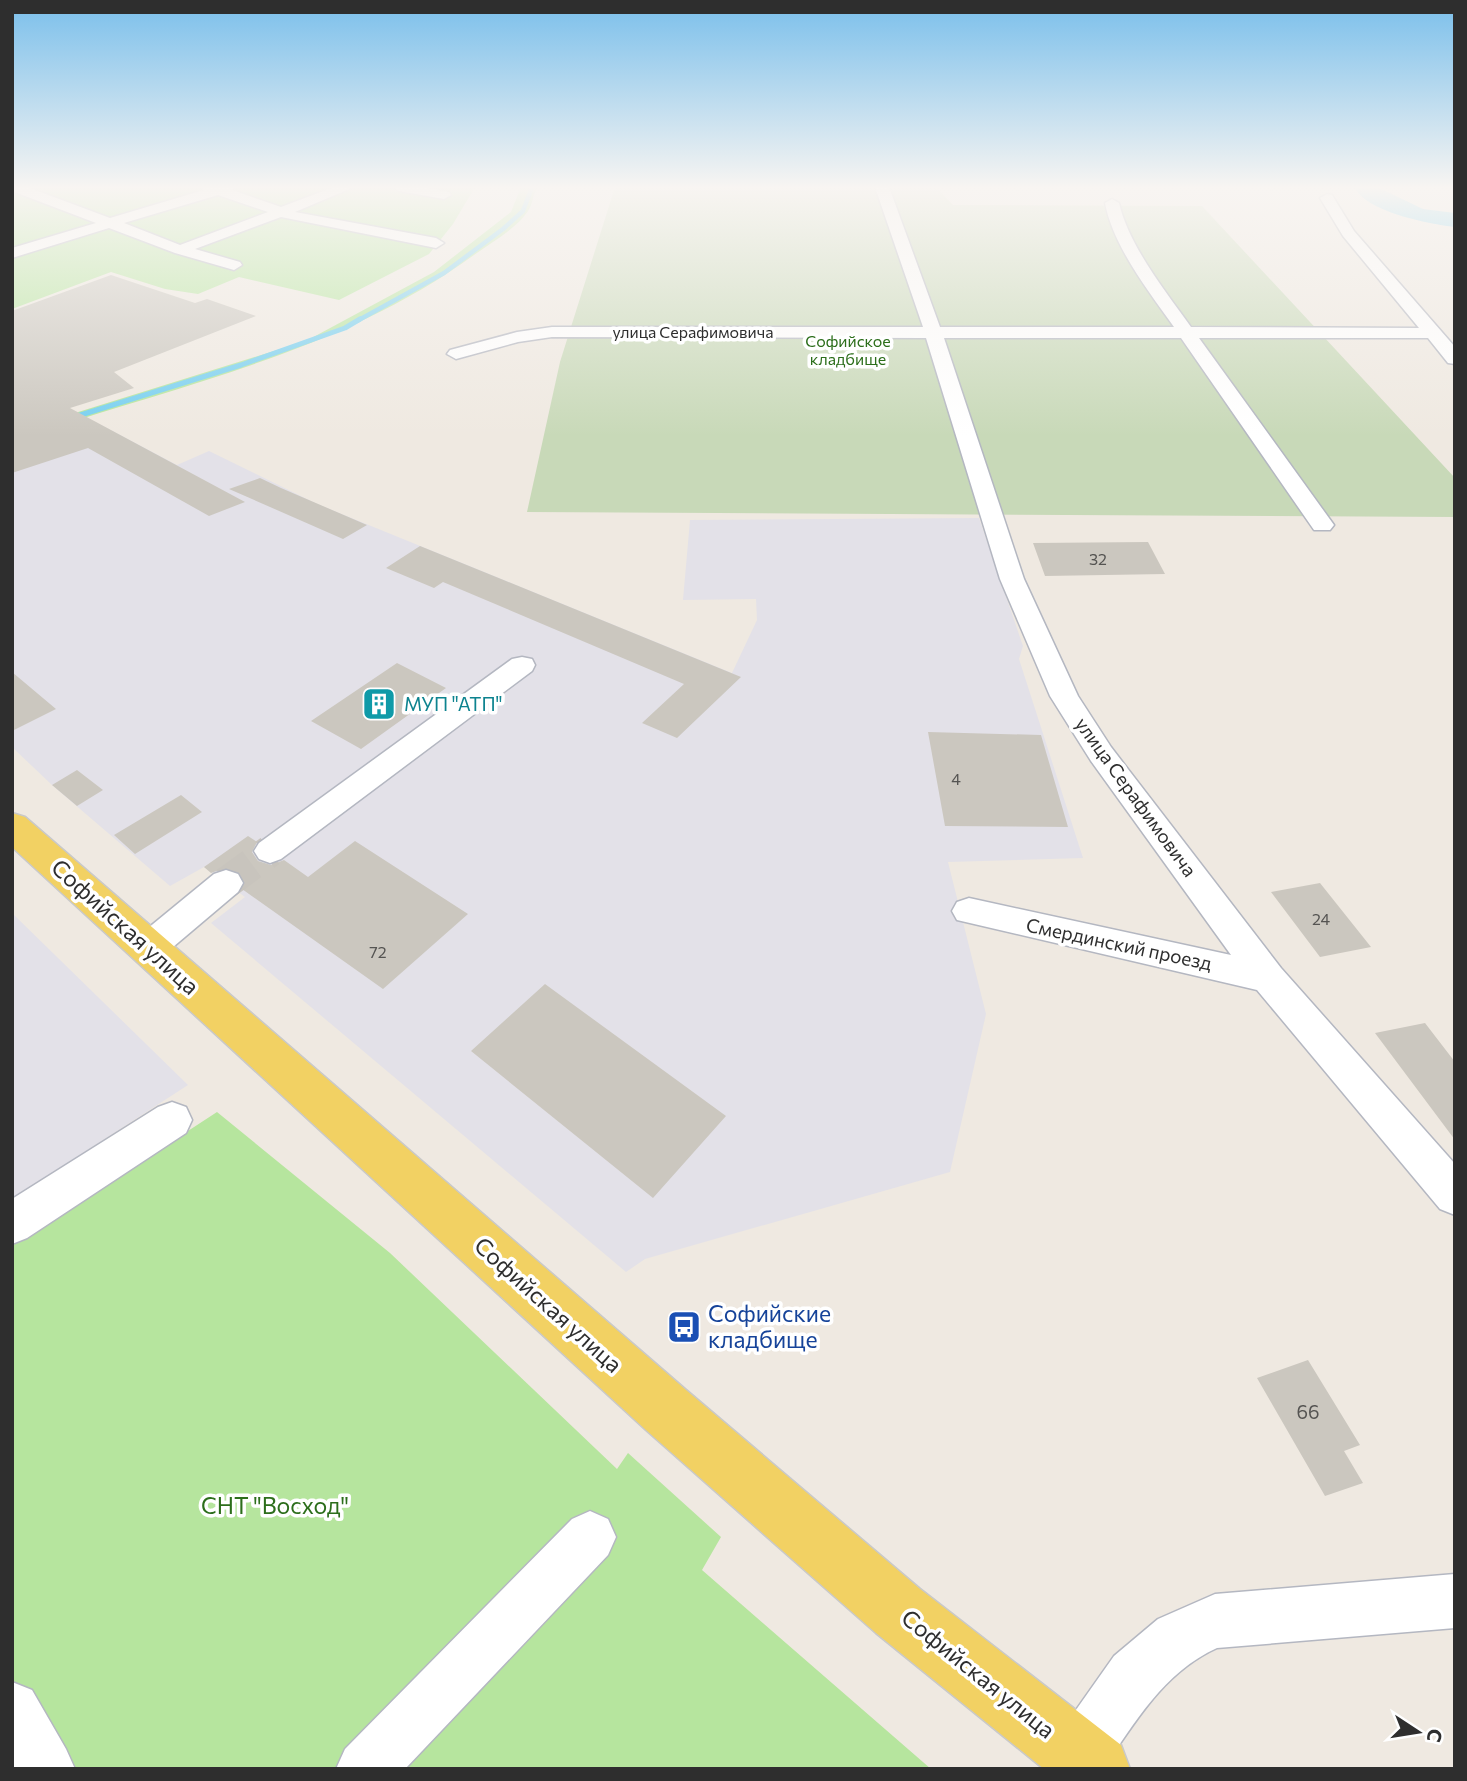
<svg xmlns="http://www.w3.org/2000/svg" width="1467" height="1781" font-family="Commissioner,sans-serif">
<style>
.industrial{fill:#e3e1e8}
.green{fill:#b6e59e}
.cemetery{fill:#c8d9b8}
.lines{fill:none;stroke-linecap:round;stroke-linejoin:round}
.stream-far1{stroke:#75cff0;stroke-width:4.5}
.stream{stroke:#75cff0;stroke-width:5}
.river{fill:#75cff0;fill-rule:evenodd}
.building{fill:#cbc7bf}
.minor-tunnel{stroke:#c8c4bd;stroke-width:32;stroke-dasharray:32 16;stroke-linecap:butt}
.minor-casing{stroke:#b4b7c1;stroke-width:3}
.major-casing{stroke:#c9c9c9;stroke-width:3}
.minor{fill:#fff;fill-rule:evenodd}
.major{fill:#f2d163;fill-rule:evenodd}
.labels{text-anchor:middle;stroke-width:7;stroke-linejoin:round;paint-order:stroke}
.far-street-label{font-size:16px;fill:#2e2e2e;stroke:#fff}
.far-park-label{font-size:16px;fill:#2c6e1b;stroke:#fff}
.number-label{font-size:16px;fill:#555452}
.culture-label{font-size:19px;fill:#0d838f;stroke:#fff;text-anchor:start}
.street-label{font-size:19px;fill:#2e2e2e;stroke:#fff}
.near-number-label{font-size:19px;fill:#555452}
.near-street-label{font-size:23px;fill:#2e2e2e;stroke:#fff}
.near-transit-label{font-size:23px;fill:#164399;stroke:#fff;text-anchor:start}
.near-park-label{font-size:23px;fill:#2c6e1b;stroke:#fff}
</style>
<rect width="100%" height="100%" fill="#efe9e1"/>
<path class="industrial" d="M101,425L177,465L209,451L317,504L732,673L757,620L756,599L683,600L690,520L979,518L1023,646L1019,659L1083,858L948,862L986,1014L950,1172L645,1259L626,1272L211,923L245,897L204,867L170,886L52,785L12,747V452L69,438Z
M12,913L188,1085L12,1199Z"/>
<path class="green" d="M12,187H475L453,224L429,254L339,300L239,277L198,294L165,289L111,272L12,309Z
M521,187H538C532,195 533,204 528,211C516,229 492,242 474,255C345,349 192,382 43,431V423L306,341L434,272L511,212Z
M217,1112L390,1253L617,1469L628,1453L721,1537L702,1570L931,1769H12V1246Z"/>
<path class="cemetery" d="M615,187H936L953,205L1202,206L1455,478V517L527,512L560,362Z"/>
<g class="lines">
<path class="stream-far1" d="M357,321L444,273L503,229L523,211L532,187"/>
<path class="stream" d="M71,418L241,365L345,328L360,319"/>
<path class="river" d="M1355,187H1377L1423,209L1455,213V227C1430,224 1365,212 1355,187Z"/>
</g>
<path class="building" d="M111,275L195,303L207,299L256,316L114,372L134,388L70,408L245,502L209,516L88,448L12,473V311Z
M260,478L281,488L367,525L343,539L229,489Z
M1148,542L1165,574L1045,576L1033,543Z
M420,546L506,581L741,677L677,738L642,723L684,684L443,582L434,588L386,568Z
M397,663L446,688L361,749L311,721Z
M12,672L56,709L12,731Z
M928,732L1041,735L1068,827L945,826Z
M77,770L103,790L77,806L52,785Z
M181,795L202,812L135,854L114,835Z
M248,836L257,842L252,852L258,861L271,865L284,860L308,877L355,841L468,914L383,989L242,889L245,882L239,872L225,868L211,873L204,867Z
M1320,883L1371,947L1320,957L1271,892Z
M545,984L726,1116L653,1198L471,1051Z
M1425,1023L1455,1062V1140L1375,1033Z
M1308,1360L1360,1445L1344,1451L1363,1483L1325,1496L1257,1378Z"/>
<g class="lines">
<path class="minor-tunnel" d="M226,883L270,851"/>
<defs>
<path id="minor" d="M12,187H27L110,218L204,190L202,187H235L232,190L281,207L334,187H354L295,212L436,238L444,243L436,248L281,217L195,249L240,262L242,265L234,270L175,253L109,228L12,258V248L96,223L12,191ZM218,195L268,212L180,245L124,223Z
M392,187H422L449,192L451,195L444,199L399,191Z
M875,187H889L940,327H1174C1149,292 1113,246 1105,203L1112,199L1119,203C1129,246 1166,292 1191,327L1419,328L1343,236L1320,198L1327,194L1332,195L1354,231L1455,347V364L1448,363L1428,338H1199L1334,525L1330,530H1314L1181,338H944L1024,579L1078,696L1111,747L1281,968L1455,1164V1215L1440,1209L1257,990L957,920L952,911L957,902L969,898L1231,955L1091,761L1050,696L1000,579L926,338L552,337L518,342L456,359L447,354L450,350L517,332L552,327H923Z
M522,657L532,659L535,665L532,671L281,859L270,863L259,859L254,851L259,843L512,659Z
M226,870L238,874L243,883L238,892L160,958L148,962L136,958L131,948L136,938L214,874Z
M172,1102L186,1107L192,1120L186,1133L27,1238L12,1244V1199L158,1107Z
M590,1511L608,1519L616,1537L608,1555L405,1769H336L345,1749L572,1519Z
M1455,1574V1628L1217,1648C1164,1672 1135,1722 1103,1769H1056L1050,1754L1059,1734L1114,1656L1158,1619L1215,1594Z
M12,1682L32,1690L66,1749L75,1769H14Z"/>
<path id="major" d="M12,813L25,817L686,1390L920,1589L1121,1745L1130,1769H1044L876,1633L646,1430L12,847Z"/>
</defs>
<use href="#minor" class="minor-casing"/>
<use href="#major" class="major-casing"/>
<use href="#minor" class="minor"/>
<use href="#major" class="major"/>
</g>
<linearGradient id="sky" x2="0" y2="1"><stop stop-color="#7abfeb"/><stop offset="0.43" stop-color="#f8f5f2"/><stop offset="1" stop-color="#f8f5f2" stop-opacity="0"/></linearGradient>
<rect width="1467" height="436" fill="url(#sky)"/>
<defs>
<symbol id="building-square" viewBox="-11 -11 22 22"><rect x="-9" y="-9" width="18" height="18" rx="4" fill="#0f9aa8" stroke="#fff"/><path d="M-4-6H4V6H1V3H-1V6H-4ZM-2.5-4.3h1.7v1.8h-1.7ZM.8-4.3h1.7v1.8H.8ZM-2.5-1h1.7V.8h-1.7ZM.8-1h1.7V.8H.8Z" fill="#fff"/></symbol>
<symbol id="bus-square" viewBox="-11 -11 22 22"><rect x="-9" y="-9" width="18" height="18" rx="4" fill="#1a4fb4" stroke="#fff"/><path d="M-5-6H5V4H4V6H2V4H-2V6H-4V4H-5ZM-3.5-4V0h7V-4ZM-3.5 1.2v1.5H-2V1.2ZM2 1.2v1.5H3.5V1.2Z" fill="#fff"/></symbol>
</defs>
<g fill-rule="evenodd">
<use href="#building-square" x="360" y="685" width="38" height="38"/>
<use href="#bus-square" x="665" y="1308" width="38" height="38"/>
</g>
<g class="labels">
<g class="far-street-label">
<text x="693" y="338">улица Серафимовича</text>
</g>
<g class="far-park-label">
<text x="848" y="347">Софийское<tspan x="848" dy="18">кладбище</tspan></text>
</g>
<g class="number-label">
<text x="1098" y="565">32</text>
<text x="956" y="785">4</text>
<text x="1321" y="925">24</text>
<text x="378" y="958">72</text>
</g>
<g class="culture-label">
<text x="404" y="711">МУП "АТП"</text>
</g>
<g class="street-label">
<text transform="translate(1136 797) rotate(54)" y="7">улица Серафимовича</text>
<text transform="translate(1119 944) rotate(12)" y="7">Смердинский проезд</text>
</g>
<g class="near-number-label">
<text x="1308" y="1419">66</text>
</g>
<g class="near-street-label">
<text transform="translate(125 927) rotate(42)" y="8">Софийская улица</text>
<text transform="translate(548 1305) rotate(42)" y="8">Софийская улица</text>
<text transform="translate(978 1674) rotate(39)" y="8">Софийская улица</text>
</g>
<g class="near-transit-label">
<text x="708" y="1322">Софийские<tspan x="708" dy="26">кладбище</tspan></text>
</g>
<g class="near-park-label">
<text x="275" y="1514">СНТ "Восход"</text>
</g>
</g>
<rect width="1467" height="1781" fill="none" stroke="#2e2e2e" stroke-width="28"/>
<g transform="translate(1418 1732) rotate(102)" stroke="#ffffff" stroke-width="5" paint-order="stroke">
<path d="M0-5L12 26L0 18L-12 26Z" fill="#2e2e2e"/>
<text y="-10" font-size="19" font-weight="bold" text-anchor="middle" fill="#2e2e2e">С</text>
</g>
</svg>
